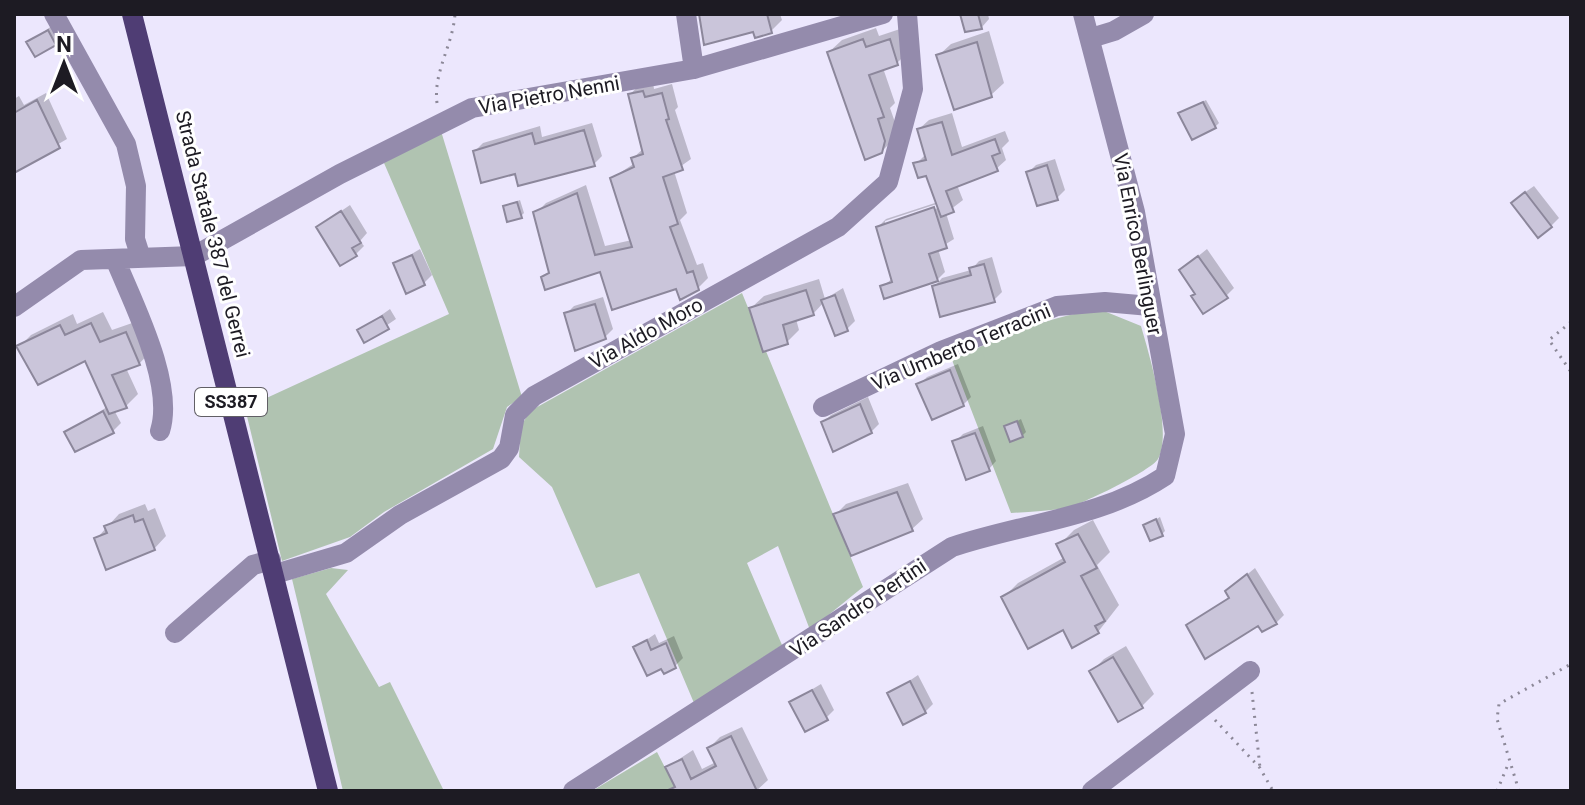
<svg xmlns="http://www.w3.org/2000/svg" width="1585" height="805" font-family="Roboto,sans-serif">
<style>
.green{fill:#b0c3b1}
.shadow{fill:#0003;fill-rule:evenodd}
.building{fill:#cac5da;stroke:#8c879b;stroke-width:2}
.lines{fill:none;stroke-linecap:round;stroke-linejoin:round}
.path{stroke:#8c8898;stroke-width:3;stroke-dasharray:2 6;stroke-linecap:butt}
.minor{stroke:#948bac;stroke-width:20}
.primary{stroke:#4f3d74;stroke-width:20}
.labels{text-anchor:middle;stroke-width:6;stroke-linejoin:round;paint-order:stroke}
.shield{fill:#fff;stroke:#615f65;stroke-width:2}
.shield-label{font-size:18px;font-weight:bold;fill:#1d1b23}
.street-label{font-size:20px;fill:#1d1b23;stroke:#fff}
</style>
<rect width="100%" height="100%" fill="#ece7fd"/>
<path class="green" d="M441,131L522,397L507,407L493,449L384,512L350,537L282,561L245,408L449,314L384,163Z
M742,293L863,587L810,630L778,546L747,563L782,645L694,703L639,573L596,588L552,487L519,457L521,426L530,411Z
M1099,309L1141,326C1149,354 1173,433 1158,459C1152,470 1081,505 1066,508C1048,511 1029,512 1011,513L952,360C1001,336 1046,318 1099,309Z
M331,568L348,570L326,594L379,687L390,682L444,791H343L292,579Z
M657,752L677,791H592Z"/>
<path class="shadow" d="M701,14H780L782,20L771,31L754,30Z
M962,14H988L989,19L982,27L966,29Z
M56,23L63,35L55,43L29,42Z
M876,28L879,36L903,28L909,51L897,63L883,68L895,103L890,108L897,128L894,139L881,152L829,52L842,40Z
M989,31L1004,83L991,95L938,56L951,44Z
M653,82L654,89L672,84L678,107L675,110L691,159L674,171L687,213L680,220L697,265L703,263L708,278L698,288L601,269L543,278L550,270L536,213L546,203L586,185L605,246L632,240L612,178L635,163L633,158L644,148L630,94L640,85Z
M46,93L67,139L14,170V99L19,96L24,105Z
M1206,100L1219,123L1215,127L1181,113Z
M952,113L962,147L1005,131L1009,141L1002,148L1006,160L996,169L957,185L963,200L946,213L954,239L938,249L945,272L937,280L882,287L893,278L878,227L886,219L938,202L928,174L916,164L926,154L919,129L929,120ZM943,202L944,206L885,226V221Z
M592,123L602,156L594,164L517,172L475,151L483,143L540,126L542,137Z
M1055,159L1065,190L1057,198L1028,173L1036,165Z
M1534,186L1559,218L1551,226L1521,195Z
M520,200L524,213L521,216L505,206Z
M350,205L367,233L360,241L364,246L356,254L318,227Z
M420,249L432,275L424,283L395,264Z
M1207,249L1234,288L1226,296L1197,293L1181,270Z
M992,257L1002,292L994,300L934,287L942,278L971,270L979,261Z
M819,279L825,299L843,288L855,321L847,329L824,302L813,314L796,319L799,330L787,342L751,308L764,296Z
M603,297L613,329L604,338L566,314L574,306Z
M390,309L396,319L365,340L359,331Z
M103,312L112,330L138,321L151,351L139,364L126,368L138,394L126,406L114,410L121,423L113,431L66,433L107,407L86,358L19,347L31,335L73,314L77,324Z
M958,364L971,397L963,405L919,385L927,377Z
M868,397L879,424L871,432L823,423L831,415Z
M1021,419L1026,432L1022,436L1006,427Z
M983,426L996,461L989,469L955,442L963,434Z
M908,483L923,519L912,529L836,514L846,504Z
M145,504L148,511L155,508L166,536L154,549L96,539L119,514Z
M1160,517L1165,531L1162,534L1145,526Z
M1093,520L1110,552L1097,565L1119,605L1098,632L1063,627L1004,597L1018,583L1065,557L1059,545L1074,530Z
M1255,568L1284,615L1276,623L1189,625L1231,596L1227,591Z
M655,634L659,643L674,636L683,658L675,666L636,647Z
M1126,646L1154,694L1141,707L1092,671L1104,659Z
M918,675L933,704L925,712L890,694Z
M821,684L834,710L826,718L791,702Z
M742,727L768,780L756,791H679L667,767L693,750L702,769L716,762L709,748L720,737Z"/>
<path class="building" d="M699,14H767L772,33L755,38L753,32L704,45Z
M960,14H978L982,29L965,32Z
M48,30L56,45L35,57L26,42Z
M863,39L866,47L890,39L898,65L869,75L884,117L878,119L885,141L882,153L865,160L827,52Z
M977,42L992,97L954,110L936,55Z
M643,91L645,97L662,93L669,119L666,120L683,170L663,177L678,224L670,227L687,273L693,271L699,290L680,300L676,289L612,310L600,272L545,290L541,277L549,273L533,212L577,193L595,255L632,247L610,178L634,167L631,158L643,154L628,94Z
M37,100L60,148L14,173V113Z
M1203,102L1216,128L1192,140L1178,113Z
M942,122L952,155L995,139L1000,153L992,156L998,171L946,191L954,212L941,217L926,176L918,178L913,163L926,160L917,129Z
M584,130L595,166L518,186L515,174L481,183L473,151L532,133L535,144Z
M1047,165L1058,200L1037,206L1026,172Z
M1525,192L1552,227L1538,238L1511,203Z
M517,202L522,218L507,222L503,206Z
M934,207L947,248L929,254L938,281L884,299L880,286L892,282L876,227Z
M341,211L361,243L352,248L357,256L340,266L316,227Z
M412,255L425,285L406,294L393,263Z
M1198,256L1228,298L1203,314L1191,296L1195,294L1179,270Z
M984,264L995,302L940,317L932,286L971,275L969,268Z
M806,290L814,315L783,325L788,344L763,352L749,308Z
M835,295L848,331L835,336L821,300Z
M595,304L606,339L575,351L564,313Z
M382,316L389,329L364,343L357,330Z
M91,323L100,342L126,332L140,365L112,375L127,408L109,414L85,361L38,385L16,346L60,325L65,335Z
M950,370L964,406L932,420L916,384Z
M860,404L872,433L833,452L821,422Z
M103,411L114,433L75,452L64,432Z
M1017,421L1023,437L1010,442L1004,426Z
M975,433L990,471L966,480L952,441Z
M897,492L913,531L851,556L833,514Z
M133,515L135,522L143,519L155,550L106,570L94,538L107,533L104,526Z
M1156,519L1163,536L1150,541L1143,525Z
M1078,534L1097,568L1081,576L1105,621L1095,626L1099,633L1072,648L1063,630L1028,649L1001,597L1065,562L1056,544Z
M1247,574L1277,624L1262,632L1258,626L1205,659L1186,625L1229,598L1225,591Z
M647,640L651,650L666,643L676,668L664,674L661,669L647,676L633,647Z
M1113,657L1143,708L1118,722L1089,671Z
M910,681L926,713L903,725L887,693Z
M812,690L828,720L805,732L789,702Z
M731,736L757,791H666L675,787L665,767L682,759L691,779L716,766L707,748Z"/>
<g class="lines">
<path class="path" d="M437,103C433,72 453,45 455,14
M1571,322L1549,340L1571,372
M1252,692L1260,768
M1215,720L1260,768L1273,791
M1497,791L1509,762
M1519,791L1497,719L1499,704L1571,664"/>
<path class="minor" d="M54,14L126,144L136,186L135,239L141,258
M686,14L694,69
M1091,38L1114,31L1144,14
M115,259C133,303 175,384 160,431
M14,307L81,260L194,256L340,174L472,108L694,69L883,14
M823,407L941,351L1057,306L1105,302L1150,306
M275,574L346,553L400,515L501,459L509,448L515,415L534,396L838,227L888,182L913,89L907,14
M175,633L253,565L271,560
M573,791L952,547C1023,523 1102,518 1165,476L1175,434L1135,212L1083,14
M1092,791L1250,671"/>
<path class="primary" d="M132,14L328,791"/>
</g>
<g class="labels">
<rect class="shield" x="195" y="388" width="72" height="28" rx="6"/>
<g class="shield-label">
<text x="231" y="408">SS387</text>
</g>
<g class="street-label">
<text transform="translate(549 95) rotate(-10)" y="7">Via Pietro Nenni</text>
<text transform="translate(213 234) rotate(76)" y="7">Strada Statale 387 del Gerrei</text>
<text transform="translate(1138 244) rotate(79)" y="7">Via Enrico Berlinguer</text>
<text transform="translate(646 333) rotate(-29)" y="7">Via Aldo Moro</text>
<text transform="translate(961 347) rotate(-23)" y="7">Via Umberto Terracini</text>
<text transform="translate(858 608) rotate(-34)" y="7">Via Sandro Pertini</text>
</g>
</g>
<rect width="1585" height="805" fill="none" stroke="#1d1b23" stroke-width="32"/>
<g transform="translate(64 64)" stroke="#ffffff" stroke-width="6" paint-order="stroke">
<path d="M0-6L14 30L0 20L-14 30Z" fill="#1d1b23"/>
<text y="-12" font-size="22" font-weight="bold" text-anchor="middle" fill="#1d1b23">N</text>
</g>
</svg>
